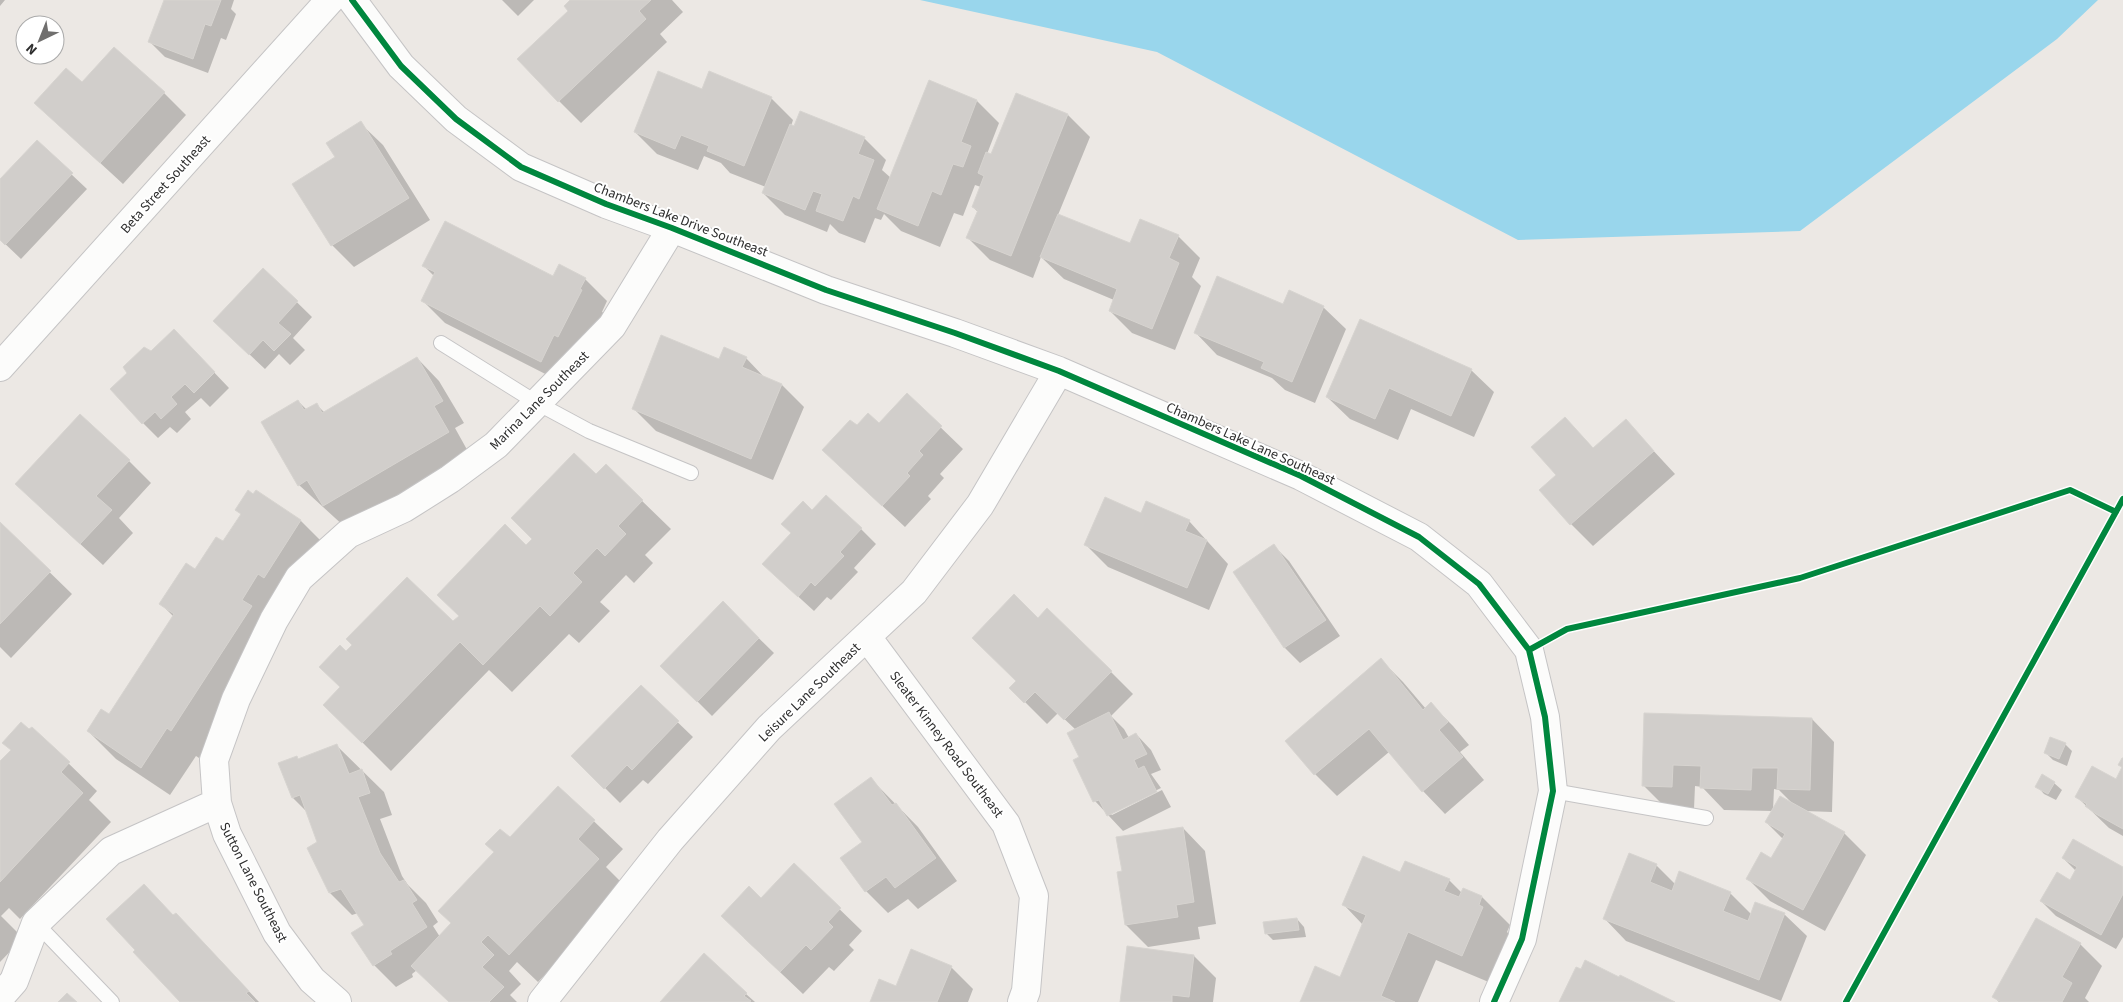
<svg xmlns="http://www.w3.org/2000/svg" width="2123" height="1002" font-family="'Source Sans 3',sans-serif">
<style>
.water{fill:#99d6ec}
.shadow{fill:#0003;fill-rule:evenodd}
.building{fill:#d1cecb;stroke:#d7d4d0}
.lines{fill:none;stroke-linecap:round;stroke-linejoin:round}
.service-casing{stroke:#c5c4c5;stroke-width:16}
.minor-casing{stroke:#c5c4c5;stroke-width:30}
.service{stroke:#fcfcfb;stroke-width:14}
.minor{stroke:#fcfcfb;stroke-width:28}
.cycleway-casing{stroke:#fff;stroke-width:9}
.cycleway{stroke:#00873e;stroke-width:6}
.labels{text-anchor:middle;stroke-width:4;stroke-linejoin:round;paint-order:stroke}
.street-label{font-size:14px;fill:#2e2e2e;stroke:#fff}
</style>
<rect width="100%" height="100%" fill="#ece8e4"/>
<path class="water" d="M920,0H2098L2057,39L1800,231L1518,240L1157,52Z"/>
<path class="shadow" d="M0,0H5L0,6Z
M165,0H234L231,9L236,14L226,40L221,38L208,73L165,57L150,42Z
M502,0H534L518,16Z
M572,0H672L683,12L660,34L667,42L581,123L559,101Z
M929,82L977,101L999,123L987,154L992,156L1068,115L1090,137L1058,215L1131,245L1178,236L1200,258L1192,277L1201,286L1175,350L1132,333L1110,311L1114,300L1064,279L1041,257L1033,278L990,260L968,238L978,212L973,207L981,187L975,185L963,216L954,213L940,247L901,231L884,214L881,220L875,218L865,243L839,233L830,224L827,232L785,215L763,193L766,187L730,173L721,163L704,156L698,170L657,154L635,132L703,91L771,98L793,120L791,126L864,138L886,160L882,170L891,178Z
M82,84L164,93L186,115L123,184L35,103Z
M360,123L383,145L430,220L354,267L332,245L337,157Z
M37,142L87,189L21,259L0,239V181Z
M424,266L585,279L607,301L602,312L604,313L563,383L445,323L423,301L435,277Z
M263,269L312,317L293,338L305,350L290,365L279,354L265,369L214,321Z
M1323,307L1346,329L1315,403L1285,390L1272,378L1217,355L1195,332Z
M189,346L229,388L210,407L201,398L185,412L191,419L177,433L170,427L158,438L143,423L151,353Z
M417,358L439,381L464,423L455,428L470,455L346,528L299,485L298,401L307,410L316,404L325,413Z
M746,358L766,379L782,385L804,407L773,480L656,431L634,409Z
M1471,370L1494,392L1474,437L1411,409L1398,440L1350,419L1327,397Z
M907,395L963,449L940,474L944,478L928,496L931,499L905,527L846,472L879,425Z
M1565,418L1594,449L1626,421L1675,474L1593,546L1571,524L1558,475Z
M129,461L151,483L119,518L133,533L103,565L39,506Z
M606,466L671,529L645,555L653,563L634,583L626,575L600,602L610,611L579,643L569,634L512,692L489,670L391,771L353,733L342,688L346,652L453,623Z
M237,510L301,521L329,549L279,635L199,758L196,756L170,795L116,759L88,731L109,716L174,617L161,604L223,543L242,515Z
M812,512L861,529L876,544L854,568L858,572L831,600L827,597L814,611L779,579Z
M1142,514L1189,521L1228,564L1209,610L1108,567L1086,545Z
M0,524L72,594L11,658L0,647Z
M1274,546L1289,561L1340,636L1300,663L1285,648L1234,573Z
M723,603L774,653L712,716L662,666Z
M1038,619L1111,672L1133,694L1111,716L1124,729L1129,738L1136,734L1151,750L1161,770L1151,774L1161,788L1110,813L1112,815L1162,790L1171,807L1123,831L1095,801L1081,757L1076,730L1058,713L1047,724L1011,688L1017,681Z
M1381,660L1403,682L1426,709L1431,704L1453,726L1469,745L1460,752L1484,780L1445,814L1423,791L1389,752L1337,796L1315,774Z
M641,687L693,737L648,784L643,780L620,803L573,756Z
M1645,714L1812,719L1834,742L1832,812L1805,811L1844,833L1866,855L1825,931L1770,901L1748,879L1772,859L1783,839L1766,822L1772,811L1724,810L1702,787L1695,786L1694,809L1666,808L1644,786ZM1774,789L1779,790L1793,804L1773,810Z
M32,728L97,791L89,800L111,822L20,919L9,908L1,916L23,938L0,962V763Z
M2065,744L2072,751L2067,766L2053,760L2046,753Z
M337,746L384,792L392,815L380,819L402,876L408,885L426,903L438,922L433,926L440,937L453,924L510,839L558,787L623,849L606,867L627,888L538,982L517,962L509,971L521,984L510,995L517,1002H449L417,970L412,974L413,977L396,987L374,965L365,925L358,913L352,915L330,893L309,849L319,842L307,812L293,798L280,763L296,757L299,760Z
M2123,760V836L2109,828L2077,797L2116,781L2123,768L2120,765Z
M871,779L918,827L957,881L918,909L908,899L888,913L866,891L842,858L864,843Z
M2054,783L2062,790L2056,800L2044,794L2037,786Z
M1183,828L1205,851L1216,924L1198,927L1200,939L1148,947L1126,925L1123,872Z
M2063,858L2123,868V937L2116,949L2056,916L2041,901L2070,881L2076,871Z
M794,865L862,931L849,945L854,950L834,971L829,967L803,994L744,938L761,900Z
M1656,865L1676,885L1730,893L1752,915L1784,914L1807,936L1781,1001L1626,941L1604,918Z
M1401,873L1449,880L1462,893L1482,897L1510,925L1507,932L1511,936L1491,983L1436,960L1418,1002H1301L1340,979L1363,925L1344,905Z
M174,916L198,937L259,1002H182L137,950Z
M1297,919L1304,927L1306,937L1273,940L1266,933Z
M2080,944L2102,966L2085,998L2089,1002H1999L1994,997Z
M1194,956L1216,978L1213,1002H1122Z
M951,967L973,989L968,1002H871L896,988Z
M746,994L755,1002H662Z"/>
<path class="building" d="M164,0H221L211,26L205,24L193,59L148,42Z
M570,0H651L639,11L646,19L558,102L517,59L568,11L564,6Z
M114,47L165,92L100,163L34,103L66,68L82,82Z
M658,71L702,89L709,71L772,97L744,166L707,151L709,146L681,135L675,149L634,132Z
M929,80L977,100L961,142L971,146L963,167L953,164L941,195L932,191L918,226L877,209Z
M1016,93L1068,114L1011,256L966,238L978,210L972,207L984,176L978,173L986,152L991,154Z
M800,111L865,137L858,154L874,160L859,199L853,196L843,221L816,211L822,194L813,191L805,210L762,193L790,124L794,126Z
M361,121L409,198L331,246L292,184L335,157L326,143Z
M37,140L73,173L5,245L0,240V179Z
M1058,214L1130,243L1140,219L1179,235L1169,258L1179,263L1152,329L1109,311L1117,289L1040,257Z
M445,221L553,276L559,264L586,278L580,289L582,290L558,337L554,335L541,362L421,301L435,272L422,266Z
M263,268L298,301L278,323L291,334L274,351L263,340L249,355L213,321Z
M1217,276L1283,304L1289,290L1324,306L1292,382L1261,368L1264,362L1194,333Z
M1360,319L1472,369L1451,416L1389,388L1375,419L1326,397Z
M174,329L215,372L194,393L185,384L171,397L177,404L161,419L155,412L142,424L110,389L127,373L123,367L144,347L151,351Z
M661,335L719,359L724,347L747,357L742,367L782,384L751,459L632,409Z
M417,357L443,401L434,406L449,432L323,506L307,480L298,486L261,422L298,400L304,410L317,403L322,413Z
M907,393L942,426L919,451L923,455L907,473L910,476L882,506L822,450L850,420L857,425L868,413L879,423Z
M80,414L130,460L96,496L112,510L80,544L15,484Z
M1565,417L1593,448L1626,419L1654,451L1570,525L1539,490L1556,475L1531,447Z
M574,453L596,474L606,464L643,500L618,526L626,534L605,556L597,548L573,573L582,582L550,616L540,606L483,665L460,642L362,743L323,705L340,687L319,667L340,645L346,651L352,645L346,639L407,577L453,621L459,616L437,595L505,524L526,545L532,539L511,518Z
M248,490L253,494L256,490L301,520L264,578L258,574L242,600L252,606L171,731L167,728L141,768L87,731L101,709L109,714L174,614L159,604L186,563L195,569L216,537L223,541L241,514L235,510Z
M826,495L862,528L840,552L844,556L815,586L811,582L798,597L762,564L791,533L781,524L803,501L812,510Z
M1105,497L1141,513L1146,501L1190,520L1185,531L1207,540L1187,588L1084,545Z
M0,522L51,571L0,624Z
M1274,544L1326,620L1284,648L1233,572Z
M1014,594L1038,618L1047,608L1112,671L1064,720L1035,692L1024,703L1009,688L1016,681L972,638Z
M723,601L759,638L697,702L660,666Z
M1381,658L1423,710L1431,702L1448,722L1439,730L1463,757L1422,792L1369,729L1314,775L1285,741Z
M641,685L679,721L632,770L627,765L604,789L571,756Z
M1109,712L1123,740L1136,733L1147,754L1134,760L1138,769L1144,766L1157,792L1107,816L1099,800L1093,802L1073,760L1079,757L1067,733Z
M1644,713L1812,718L1810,790L1777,789L1778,768H1752L1751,790L1700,788L1701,766L1673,765L1672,787L1642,786Z
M21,722L29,729L32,727L70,762L61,772L83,793L0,882V761L11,750L2,743Z
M2050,737L2066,743L2059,759L2044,753Z
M337,744L349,774L362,769L370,793L358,797L380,853L399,882L404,880L417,900L412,903L427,927L390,951L392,954L373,966L351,933L364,925L341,889L329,893L307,848L317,842L300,795L292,798L278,763L297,756L298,759Z
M2122,758H2123V829L2096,814L2085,806L2087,804L2075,797L2092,766L2116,779L2122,767L2118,765Z
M2042,774L2055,782L2048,794L2035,787Z
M871,777L892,805L896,803L936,858L895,888L886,877L865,892L840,858L862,842L834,804Z
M558,786L595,820L578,839L599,859L509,955L488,935L481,942L494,955L482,967L504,987L489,1002H449L411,966L451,923L438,911L494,852L485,844L500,829L510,837Z
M1780,796L1845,832L1803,910L1746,879L1761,852L1771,858L1785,834L1765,822Z
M1183,827L1194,902L1176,905L1178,917L1125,925L1117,872L1122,871L1116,837Z
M2073,839L2123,867V894L2101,935L2040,901L2057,872L2070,880L2077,867L2062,858Z
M1629,853L1657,864L1650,882L1672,891L1679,871L1731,892L1723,911L1748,921L1755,902L1785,913L1759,980L1603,919Z
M1363,856L1400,872L1405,861L1450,879L1444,891L1459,897L1463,888L1482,896L1479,905L1483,907L1462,956L1408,932L1381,996L1395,1002H1300L1315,966L1340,977L1366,915L1342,905Z
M794,863L841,908L828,922L833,927L811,950L806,945L780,972L721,916L749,886L761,898Z
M144,884L173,915L176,913L249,991L246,993L255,1002H180L133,952L135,950L106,919Z
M1297,918L1299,930L1265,934L1263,922Z
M2036,918L2081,943L2062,977L2072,983L2062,1002H2001L1992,997Z
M1127,946L1194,955L1189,997L1172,995V1002H1120Z
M911,949L952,966L937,1002H870L879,979L896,986Z
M704,953L747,993L744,996L751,1001L749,1002H660Z
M1585,960L1619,977L1620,975L1675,1002H1559L1576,967L1581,969Z
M67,993L77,1002H58Z"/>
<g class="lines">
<defs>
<path id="service" d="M441,343L537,403L589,431L691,473
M1553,791L1706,818
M36,923L112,1002"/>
<path id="minor" d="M352,0L401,66L456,119L521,167L606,204L672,228L826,290L955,333L1059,371L1301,476L1419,537L1479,584L1529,650L1545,717L1553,791L1522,939L1494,1002
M0,367L330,0
M867,637L1006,824L1034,896L1026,991L1022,1002
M0,997L14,981L36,923L111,851L217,803
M337,1002L312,980L277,933L227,834L217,803L214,760L236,699L274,620L299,578L348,534L404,508L450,479L496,445L612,326L672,228
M542,1002L670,840L769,728L914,592L980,505L1059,371"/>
</defs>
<use href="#service" class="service-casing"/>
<use href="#minor" class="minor-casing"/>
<use href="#service" class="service"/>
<use href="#minor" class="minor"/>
<defs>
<path id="cycleway" d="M352,0L401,66L456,119L521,167L606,204L672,228L826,290L955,333L1059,371L1301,476L1419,537L1479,584L1529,650L1545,717L1553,791L1522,939L1494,1002
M1529,650L1567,629L1800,578L2070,490L2116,512
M1846,1002L2123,499"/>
</defs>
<use href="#cycleway" class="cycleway-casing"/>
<use href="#cycleway" class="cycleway"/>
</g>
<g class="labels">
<g class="street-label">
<text transform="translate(165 184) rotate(-48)" y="5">Beta Street Southeast</text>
<text transform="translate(681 219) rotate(21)" y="5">Chambers Lake Drive Southeast</text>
<text transform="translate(539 400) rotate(-45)" y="5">Marina Lane Southeast</text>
<text transform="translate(1251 443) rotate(24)" y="5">Chambers Lake Lane Southeast</text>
<text transform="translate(809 692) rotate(-44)" y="5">Leisure Lane Southeast</text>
<text transform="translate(947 744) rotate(53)" y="5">Sleater Kinney Road Southeast</text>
<text transform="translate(254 882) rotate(63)" y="5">Sutton Lane Southeast</text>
</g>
</g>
<g transform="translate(40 40) rotate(223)"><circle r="24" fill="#ffffff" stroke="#ababab"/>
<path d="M0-4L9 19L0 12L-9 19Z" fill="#706f6e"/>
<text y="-8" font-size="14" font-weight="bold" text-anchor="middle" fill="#2e2e2e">N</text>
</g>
</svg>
